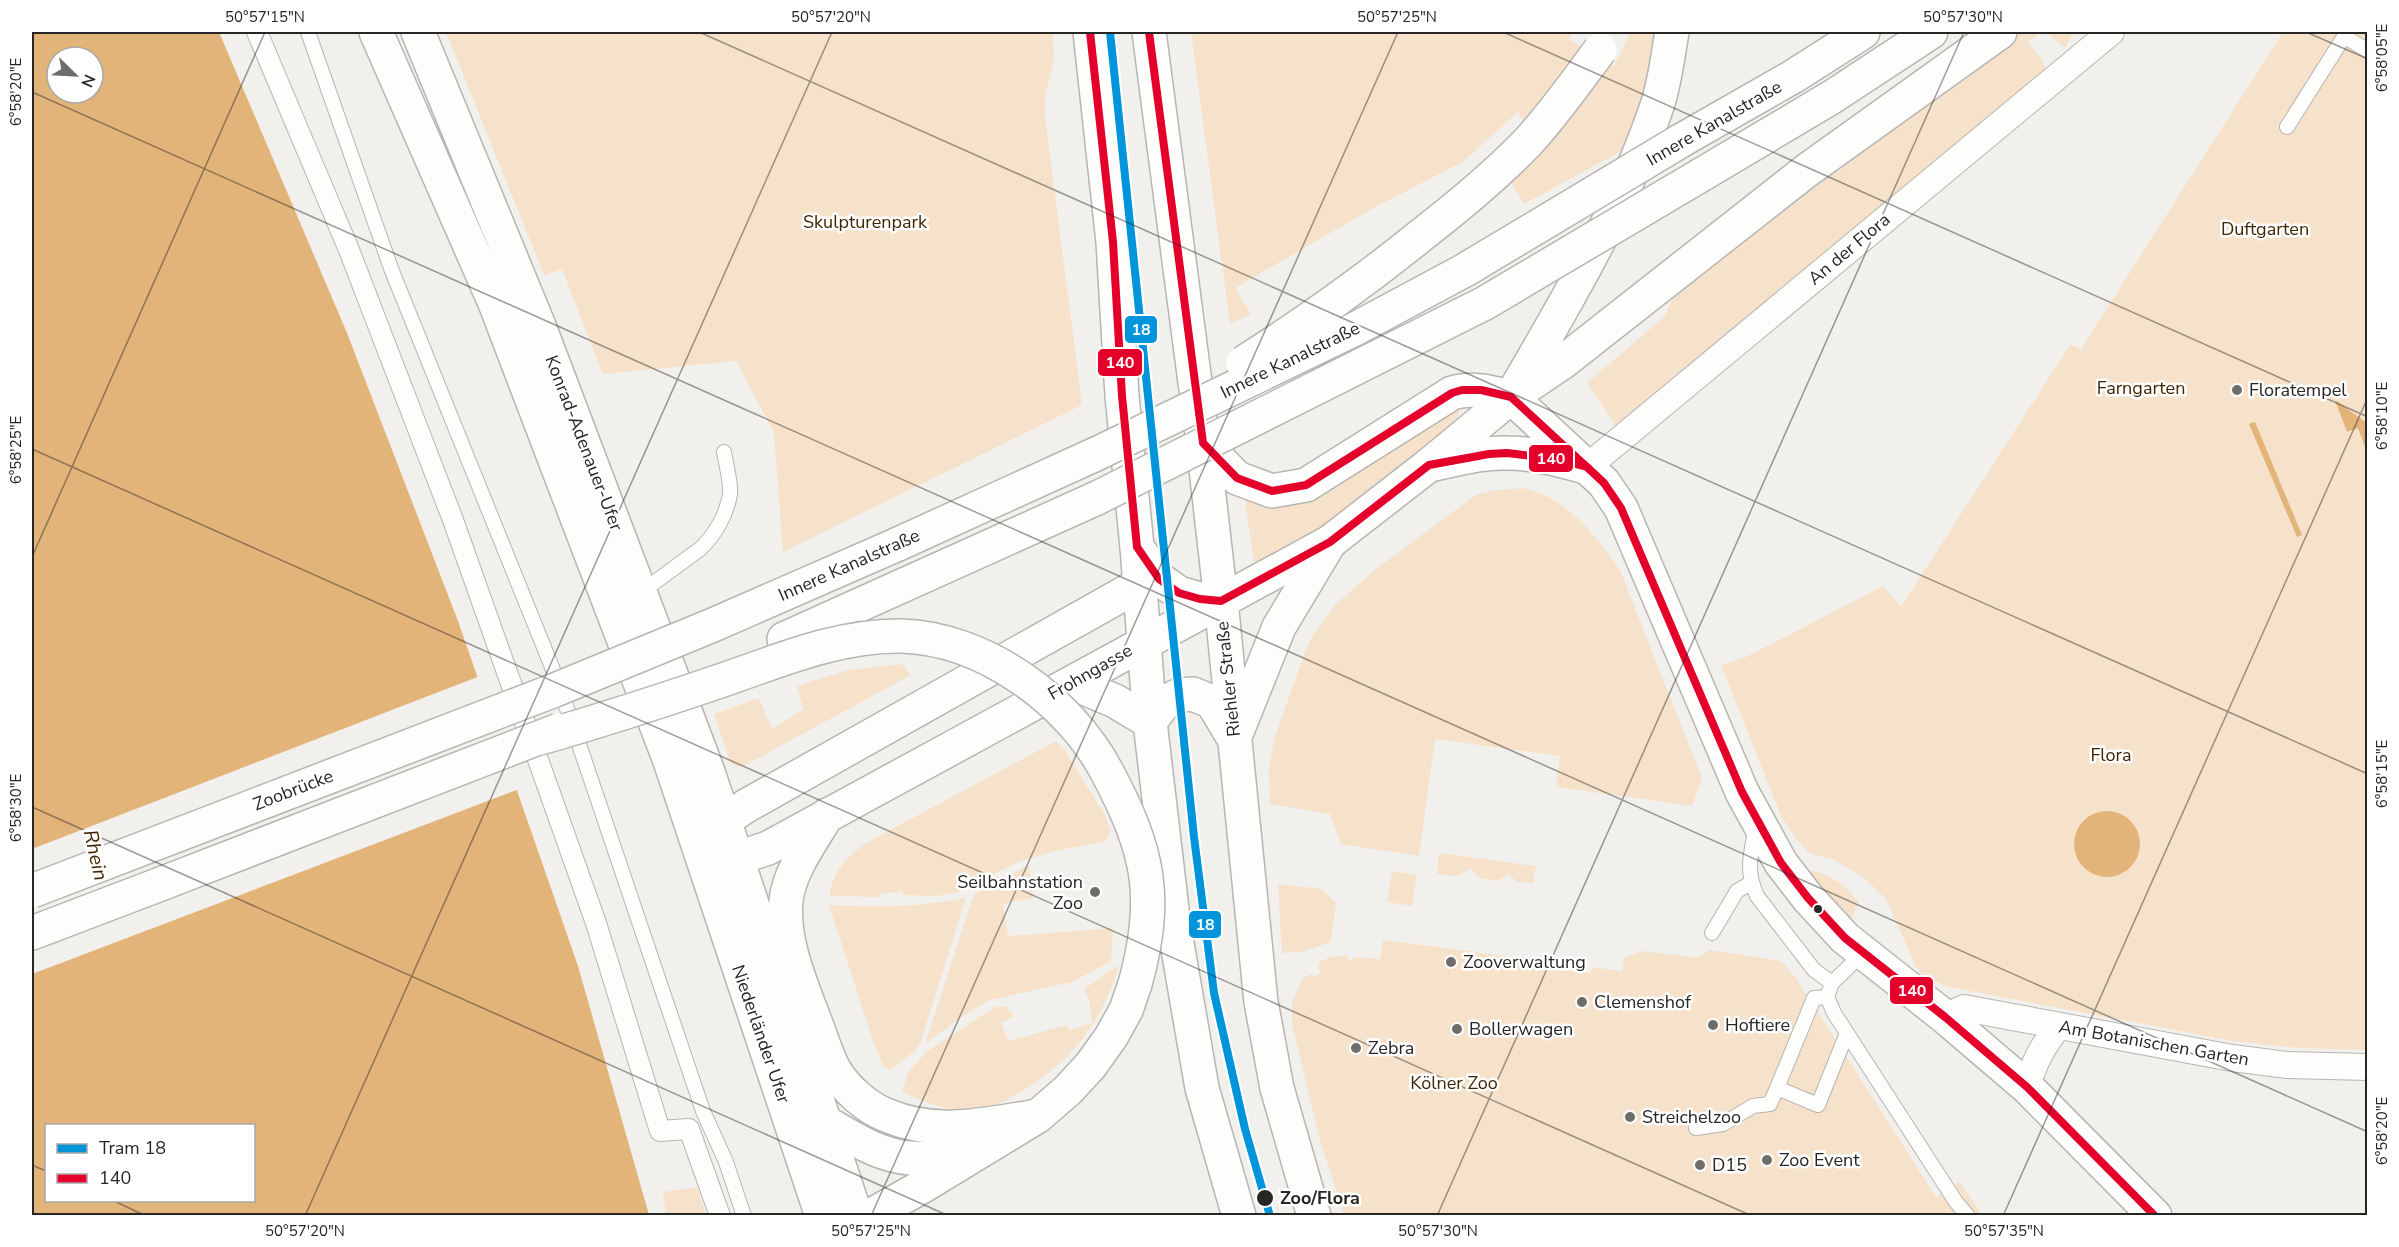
<svg xmlns="http://www.w3.org/2000/svg" width="2399" height="1247" font-family="'Nunito Sans',sans-serif">
<style>
.green{fill:#f6e2ca}
.water{fill:#e3b47a;fill-rule:evenodd}
.pier{fill:#f2f0ed}
.lines{fill:none;stroke-linecap:round;stroke-linejoin:round}
.service-casing{stroke:#b7b5b3;stroke-width:16}
.pedestrian-casing{stroke:#b7b5b3;stroke-width:22}
.minor-casing{stroke:#b7b5b3;stroke-width:28}
.tertiary-casing{stroke:#b7b5b3;stroke-width:36}
.secondary-casing{stroke:#b7b5b3;stroke-width:36}
.primary-casing{stroke:#b7b5b3;stroke-width:36}
.trunk-casing{stroke:#b7b5b3;stroke-width:36}
.service{stroke:#fdfdfc;stroke-width:14}
.pedestrian{stroke:#fdfdfc;stroke-width:20}
.minor{stroke:#fdfdfc;stroke-width:26}
.tertiary{stroke:#fdfdfc;stroke-width:33}
.secondary{stroke:#fdfdfc;stroke-width:33}
.primary{stroke:#fdfdfc;stroke-width:33}
.trunk{stroke:#fdfdfc;stroke-width:33}
.trunk-bridge-casing{stroke:#b7b5b3;stroke-width:36;stroke-linecap:butt}
.trunk-bridge{stroke:#fdfdfc;stroke-width:33}
.bus-1-casing{stroke:#fff;stroke-width:12}
.bus-1{stroke:#e4002b;stroke-width:8}
.tram-1-casing{stroke:#fff;stroke-width:12}
.tram-1{stroke:#0095da;stroke-width:8}
.ticks{fill:none;stroke:#282624;stroke-width:1.5;stroke-opacity:0.45}
.poi-dot{fill:#6f6d6a;stroke:#fff;stroke-width:2}
.bus-dot{fill:#282624;stroke:#fff;stroke-width:2}
.labels{text-anchor:middle;stroke-width:5;stroke-linejoin:round;paint-order:stroke}
.street-label{font-size:18px;fill:#282624;stroke:#fff}
.park-label{font-size:18px;fill:#3f2501;stroke:#fff}
.poi-label{font-size:18px;fill:#282624;stroke:#fff;text-anchor:start}
.stop-label{font-size:18px;font-weight:bold;fill:#282624;stroke:#fff;text-anchor:start}
.water-label{font-size:20px;font-style:italic;fill:#402601;stroke:#fff}
.line-badge{stroke:#fff;stroke-width:2}
.badge-label{font-size:16px;text-anchor:middle;font-weight:bold;fill:#fff}
.neatline{fill:none;stroke:#282624;stroke-width:2}
.ticks-label{font-size:15px;text-anchor:middle;fill:#282624}
</style>
<rect width="100%" height="100%" fill="#f2f0ed"/>
<path class="green" d="M446,32H1053L1054,59L1045,97V116L1082,405L783,552L774,433L736,361L603,374L562,269L544,275Z
M1191,32H1574L1569,39L1614,66L1631,32H1658L1629,147L1524,204L1511,182L1542,149L1518,112L1464,161L1370,210L1235,288L1251,314L1230,324Z
M2021,32H2042L2028,42L2043,61L2046,70L1616,426L1587,383L1664,317L1680,285L1812,181Z
M2046,32H2074L2065,48Z
M2283,32H2367V1050L2298,1048L2233,1041L1949,987L1925,977L1917,969L1886,899L1862,876L1832,859L1810,854L1796,839L1781,816L1721,665L1746,657L1883,586L1901,607L2070,345L2081,349Z
M1455,407L1459,411V415L1423,453L1369,498L1255,568L1246,509V496Z
M1523,488C1531,491 1542,493 1550,498C1579,514 1601,543 1620,570L1702,778L1692,806L1556,787L1560,756L1435,739L1419,856L1341,844L1330,814L1270,804L1269,770L1274,739L1305,652L1313,635L1336,604L1377,568L1476,495L1497,490Z
M902,664L911,675L742,767L731,764L714,714L759,698L772,729L803,709L797,686L848,670Z
M1056,741L1063,748L1103,812L1111,830L1106,841L1060,850L1018,862L959,892L937,896L903,895L902,892L881,893L880,897L830,896C831,873 847,858 864,844Z
M1439,853L1536,866L1533,883L1517,882L1508,874L1497,881L1480,878L1470,869L1457,876L1437,874Z
M1029,865L1033,898L1003,904L1008,936L1113,928L1111,961L1072,982L990,1000L963,1016L925,1044L974,894Z
M1801,869C1826,872 1843,882 1859,902L1849,923Z
M1392,871L1417,875L1412,906L1387,902Z
M1278,884L1322,889L1336,903L1331,942L1302,952L1282,953Z
M966,897L922,1038L917,1049L892,1069L884,1068L873,1041L829,905C872,907 925,908 966,897Z
M1383,940L1528,959V964L1591,973L1592,967L1622,971L1624,958L1642,951L1699,958L1709,950L1781,961L1796,978L1936,1197L1960,1182L1982,1215H1344L1320,1140L1292,1024V1003L1303,978L1311,974L1315,977L1321,972L1318,967L1319,962L1331,957L1348,955L1349,960H1353V957L1380,959Z
M1119,965C1104,1019 1072,1061 1024,1090C1007,1100 992,1109 972,1110C947,1112 925,1102 902,1092L908,1073L926,1052L995,1007L1006,1006L1014,1016L1001,1024L1009,1041L1067,1025L1069,1030L1092,1023L1089,999L1084,989Z
M697,1187L706,1215H666L663,1192Z"/>
<path class="water" d="M32,32H219L347,333L458,621L578,966L649,1215H32ZM57,57H93V93H57ZM46,1126H254V1200H46Z
M2335,400L2367,423V446L2365,447L2358,428L2347,432Z
M2255,422L2302,535L2297,537L2249,424Z
M2074 844a33 33 0 1 1 66 0a33 33 0 1 1-66 0Z"/>
<path class="pier" d="M480,676L519,789L32,974V849Z"/>
<g class="lines">
<defs>
<path id="service" d="M308,32L392,271L558,682L703,1111L726,1162L744,1216
M2344,36L2368,51
M2287,127L2347,32
M640,593L700,549C715,535 727,514 730,494C731,482 726,464 724,452
M1756,827C1751,854 1745,870 1757,896L1814,970L1832,983
M1712,933L1737,891L1751,883
M1863,953L1832,983L1827,997L1834,1013L1956,1202L1968,1216
M1777,1088L1814,998L1827,997
M1696,1128L1723,1124L1753,1106L1770,1104L1777,1088L1818,1105L1847,1033"/>
<path id="pedestrian" d="M257,32L349,250L453,520L596,923L660,1131L689,1129L720,1216"/>
<path id="minor" d="M1587,467L2111,32
M1945,1017L1964,1008L2232,1058L2288,1065L2368,1067
M2027,1087C2034,1062 2043,1045 2059,1026"/>
<path id="tertiary" d="M1511,397L1604,483L1621,508L1742,792L1781,863L1808,898L1845,938L1945,1017L2027,1087L2155,1216
M1429,465C1455,460 1481,452 1507,453C1534,453 1560,460 1585,467"/>
<path id="secondary" d="M1137,547L1150,722L1174,926L1202,1088L1239,1216
M1221,601L1261,1002L1277,1088L1314,1216
M1072,683L1115,701L1150,722L1165,702L1179,695L1193,694L1212,702L1233,737
M1236,734L1279,627L1330,542
M708,843L725,820L746,806L1139,585"/>
<path id="primary" d="M376,32L495,303L670,761L822,1216
M418,32L539,326L707,769L856,1216
M1090,32L1113,242L1122,396L1137,547L1159,579L1179,593L1200,599L1221,601
M1149,32L1203,443L1221,601
M1515,390C1568,299 1624,205 1658,103C1665,81 1668,55 1672,32
M1203,443L1237,478L1272,491L1306,485L1452,393C1472,387 1491,392 1511,397
M701,852L738,858L768,848L1330,542L1429,465L1511,397L1563,362L1806,171L2000,32"/>
<path id="trunk" d="M1682,140L1794,76L1863,32
M1701,175L1832,97L1931,32
M896,545L1096,454
M784,639L1097,498
M827,815C812,841 789,871 786,901C782,942 802,986 816,1024C822,1039 827,1057 835,1071C846,1089 866,1107 886,1115C938,1137 985,1124 1038,1116
M32,933L158,885
M823,1121C850,1136 878,1156 910,1158C929,1160 951,1156 971,1154
M870,1216L923,1186L1038,1116L1068,1090L1091,1065L1111,1037L1126,1010L1135,984"/>
</defs>
<use href="#service" class="service-casing"/>
<use href="#pedestrian" class="pedestrian-casing"/>
<use href="#minor" class="minor-casing"/>
<use href="#tertiary" class="tertiary-casing"/>
<use href="#secondary" class="secondary-casing"/>
<use href="#primary" class="primary-casing"/>
<use href="#trunk" class="trunk-casing"/>
<use href="#service" class="service"/>
<use href="#pedestrian" class="pedestrian"/>
<use href="#minor" class="minor"/>
<use href="#tertiary" class="tertiary"/>
<use href="#secondary" class="secondary"/>
<use href="#primary" class="primary"/>
<use href="#trunk" class="trunk"/>
<defs>
<path id="trunk-bridge" d="M1243,363C1306,323 1366,280 1424,233C1460,205 1495,176 1527,143C1554,114 1576,82 1600,50
M1096,454L1355,329L1465,270L1682,140
M1097,498L1485,303L1701,175
M540,738C600,721 658,702 717,682C776,662 837,635 901,636C984,638 1070,701 1107,772C1149,851 1159,897 1135,984
M158,885L559,730
M32,891L555,690L713,625L896,545"/>
</defs>
<use href="#trunk-bridge" class="trunk-bridge-casing"/>
<use href="#trunk-bridge" class="trunk-bridge"/>
<defs>
<path id="bus-1" d="M1090,32L1113,242L1122,396L1137,547L1159,579L1179,593L1200,599L1221,601L1330,542L1429,465L1489,454L1507,453L1556,459L1587,467L1604,483L1621,508L1742,792L1781,863L1808,898L1845,938L1945,1017L2027,1087L2155,1216
M1149,32L1203,443L1237,478L1272,491L1306,485L1452,393L1462,390H1481L1511,397L1590,470"/>
</defs>
<use href="#bus-1" class="bus-1-casing"/>
<use href="#bus-1" class="bus-1"/>
<defs>
<path id="tram-1" d="M1110,32L1194,837L1214,993L1245,1129L1270,1216"/>
</defs>
<use href="#tram-1" class="tram-1-casing"/>
<use href="#tram-1" class="tram-1"/>
</g>
<path class="ticks" d="M699,32L2368,774M1503,32L2368,417M2306,32L2368,59M32,92L2368,1132M32,449L1752,1216M32,557L265,32M32,807L949,1216M32,1165L46,1171M112,1200L146,1216M305,1216L832,32M871,1216L1398,32M1437,1216L1964,32M2003,1216L2368,397"/>
<g class="poi-dot">
<circle cx="2237" cy="390" r="6"/>
<circle cx="1095" cy="892" r="6"/>
<circle cx="1451" cy="962" r="6"/>
<circle cx="1582" cy="1002" r="6"/>
<circle cx="1713" cy="1025" r="6"/>
<circle cx="1457" cy="1029" r="6"/>
<circle cx="1356" cy="1048" r="6"/>
<circle cx="1630" cy="1117" r="6"/>
<circle cx="1767" cy="1160" r="6"/>
<circle cx="1700" cy="1165" r="6"/>
</g>
<g class="bus-dot">
<circle cx="1818" cy="909" r="5"/>
<circle cx="1265" cy="1198" r="9"/>
</g>
<g class="labels">
<g class="street-label">
<text transform="translate(1714 123) rotate(-30)" y="6">Innere Kanalstraße</text>
<text transform="translate(1849 249) rotate(-40)" y="6">An der Flora</text>
<text transform="translate(1290 360) rotate(-26)" y="6">Innere Kanalstraße</text>
<text transform="translate(584 443) rotate(69)" y="6">Konrad-Adenauer-Ufer</text>
<text transform="translate(849 565) rotate(-24)" y="6">Innere Kanalstraße</text>
<text transform="translate(1090 672) rotate(-30)" y="6">Frohngasse</text>
<text transform="translate(1228 679) rotate(-96)" y="6">Riehler Straße</text>
<text transform="translate(293 790) rotate(-21)" y="6">Zoobrücke</text>
<text transform="translate(761 1034) rotate(71)" y="6">Niederländer Ufer</text>
<text transform="translate(2154 1043) rotate(10)" y="6">Am Botanischen Garten</text>
</g>
<g class="park-label">
<text x="865" y="228">Skulpturenpark</text>
<text x="2265" y="235">Duftgarten</text>
<text x="2141" y="394">Farngarten</text>
<text x="2111" y="761">Flora</text>
<text x="1454" y="1089">Kölner Zoo</text>
</g>
<g class="poi-label">
<text x="2249" y="396">Floratempel</text>
<text x="1083" y="888" text-anchor="end">Seilbahnstation<tspan x="1083" dy="21">Zoo</tspan></text>
<text x="1463" y="968">Zooverwaltung</text>
<text x="1594" y="1008">Clemenshof</text>
<text x="1725" y="1031">Hoftiere</text>
<text x="1469" y="1035">Bollerwagen</text>
<text x="1368" y="1054">Zebra</text>
<text x="1642" y="1123">Streichelzoo</text>
<text x="1779" y="1166">Zoo Event</text>
<text x="1712" y="1171">D15</text>
</g>
<g class="stop-label">
<text x="1280" y="1204">Zoo/Flora</text>
</g>
<g class="water-label">
<text transform="translate(96 855) rotate(77)" y="7">Rhein</text>
</g>
</g>
<g class="line-badge">
<rect x="1124" y="315" width="34" height="29" rx="6" fill="#0095da"/>
<rect x="1097" y="348" width="46" height="29" rx="6" fill="#e4002b"/>
<rect x="1528" y="444" width="46" height="29" rx="6" fill="#e4002b"/>
<rect x="1188" y="910" width="34" height="29" rx="6" fill="#0095da"/>
<rect x="1889" y="976" width="45" height="29" rx="6" fill="#e4002b"/>
</g>
<g class="badge-label">
<text x="1141" y="335">18</text>
<text x="1120" y="368">140</text>
<text x="1551" y="464">140</text>
<text x="1205" y="930">18</text>
<text x="1912" y="996">140</text>
</g>
<rect width="2399" height="1247" fill="none" stroke="#ffffff" stroke-width="66"/>
<rect x="45" y="1124" width="210" height="78" fill="#ffffff" stroke="#a9a8a7" stroke-width="1.5"/>
<rect x="57" y="1144" width="30" height="9" fill="#0095da" stroke="#a9a8a7" stroke-width="1.5"/>
<text x="99" y="1154" font-size="18" fill="#282624">Tram 18</text>
<rect x="57" y="1174" width="30" height="9" fill="#e4002b" stroke="#a9a8a7" stroke-width="1.5"/>
<text x="99" y="1184" font-size="18" fill="#282624">140</text>
<g transform="translate(75 75) rotate(114)"><circle r="28" fill="#ffffff" stroke="#a9a8a7" stroke-width="1.5"/>
<path d="M0-4.5L10 22L0 15L-10 22Z" fill="#6f6d6a"/>
<text y="-9" font-size="16" font-weight="bold" text-anchor="middle" fill="#282624">N</text>
</g>
<rect x="33" y="33" width="2333" height="1181" class="neatline"/>
<g class="ticks-label">
<text x="265" y="22">50°57'15"N</text>
<text x="831" y="22">50°57'20"N</text>
<text x="1397" y="22">50°57'25"N</text>
<text x="1963" y="22">50°57'30"N</text>
<text transform="translate(2382 58) rotate(-90)" y="5">6°58'05"E</text>
<text transform="translate(16 92) rotate(-90)" y="5">6°58'20"E</text>
<text transform="translate(2382 416) rotate(-90)" y="5">6°58'10"E</text>
<text transform="translate(16 450) rotate(-90)" y="5">6°58'25"E</text>
<text transform="translate(2382 774) rotate(-90)" y="5">6°58'15"E</text>
<text transform="translate(16 808) rotate(-90)" y="5">6°58'30"E</text>
<text transform="translate(2382 1131) rotate(-90)" y="5">6°58'20"E</text>
<text x="305" y="1236">50°57'20"N</text>
<text x="871" y="1236">50°57'25"N</text>
<text x="1438" y="1236">50°57'30"N</text>
<text x="2004" y="1236">50°57'35"N</text>
</g>
</svg>
